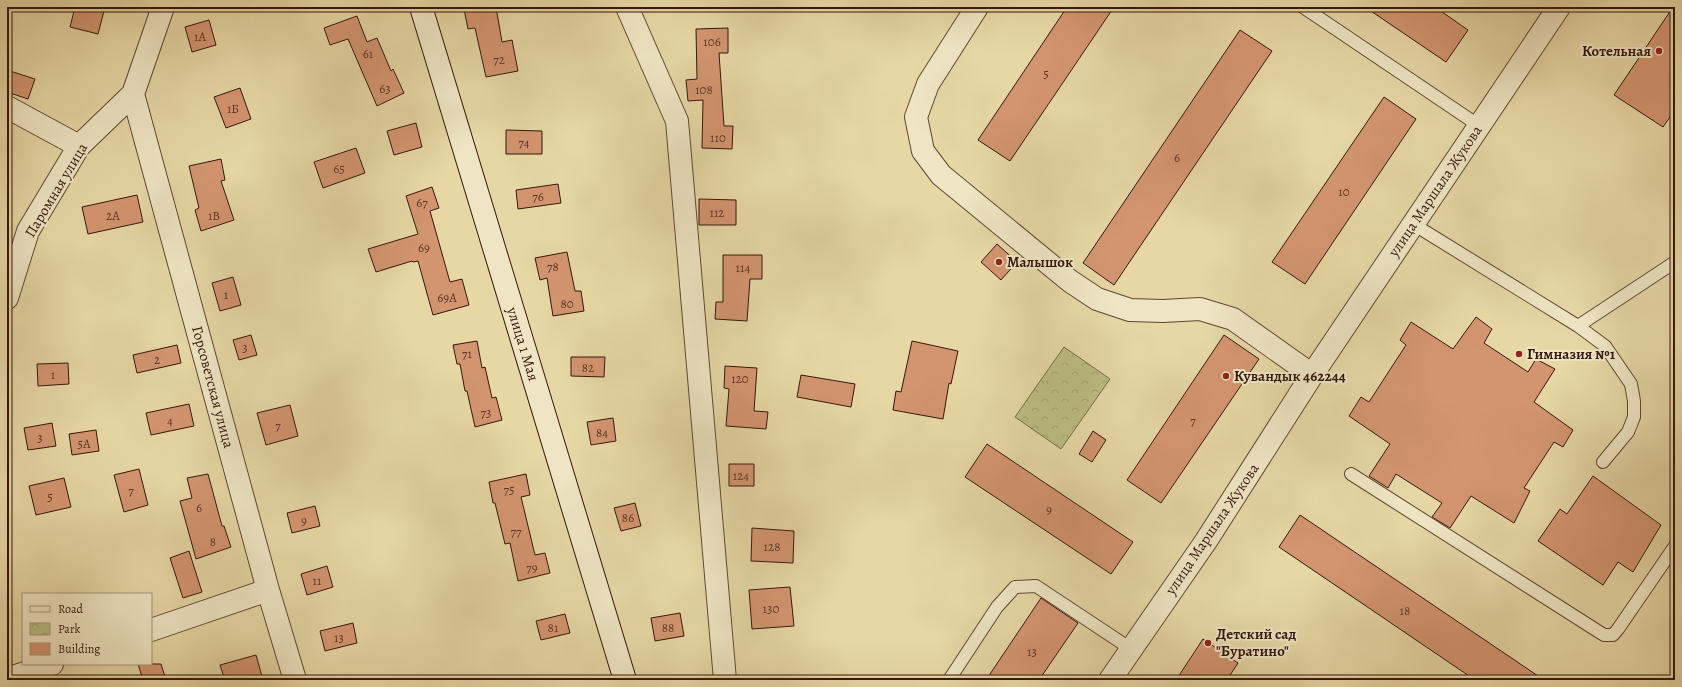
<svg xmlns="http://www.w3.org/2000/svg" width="1682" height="687" font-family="Alegreya,serif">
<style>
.park{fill:url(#park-crowns);stroke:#786a47}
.building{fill:#d39570;stroke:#34170c}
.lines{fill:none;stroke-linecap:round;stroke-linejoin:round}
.lane-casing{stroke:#604732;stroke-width:14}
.street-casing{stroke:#604732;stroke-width:24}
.secondary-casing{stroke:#34170c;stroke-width:24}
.lane{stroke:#efe5c4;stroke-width:12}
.street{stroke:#efe5c4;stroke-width:22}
.secondary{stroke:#efe5c4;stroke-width:22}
.poi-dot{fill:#8f2418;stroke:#efe5c4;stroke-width:1.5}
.labels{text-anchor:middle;stroke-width:4;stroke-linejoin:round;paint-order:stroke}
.number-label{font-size:13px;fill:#5c3625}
.poi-label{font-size:15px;font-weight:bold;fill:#34170c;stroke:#efe5c4;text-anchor:start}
.street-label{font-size:15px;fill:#34170c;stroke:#efe5c4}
</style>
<defs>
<pattern id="park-crowns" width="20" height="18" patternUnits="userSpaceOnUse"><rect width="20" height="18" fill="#bbbd82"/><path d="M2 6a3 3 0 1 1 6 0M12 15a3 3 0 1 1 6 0" fill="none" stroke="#a1a26f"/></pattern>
</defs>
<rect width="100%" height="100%" fill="#e6d7a5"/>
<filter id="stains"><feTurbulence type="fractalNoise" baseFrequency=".005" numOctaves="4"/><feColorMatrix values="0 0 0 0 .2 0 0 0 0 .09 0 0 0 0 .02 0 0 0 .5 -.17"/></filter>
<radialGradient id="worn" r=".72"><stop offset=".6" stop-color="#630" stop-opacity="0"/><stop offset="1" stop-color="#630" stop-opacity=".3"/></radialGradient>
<path class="park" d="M1064,347L1110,379L1061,449L1015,417Z"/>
<path class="building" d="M75,7H105L98,34L70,27Z
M476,7H496L502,42L512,40L518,71L486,77L475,28L468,29L464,9Z
M1067,7H1114L1010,161L978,140Z
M1365,7H1435L1468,30L1446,62Z
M1673,7H1675V110L1663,127L1614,95Z
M357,16L367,42L377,38L391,71L393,69L404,93L377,106L348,39L330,45L324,28Z
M209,20L216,45L192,52L185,27Z
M728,28V53H719L724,126H733L732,149L702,148L703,100L688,101L686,80L697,79L696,29Z
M1240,30L1272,51L1114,285L1083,263Z
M7,70L35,79L28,99L7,92Z
M240,88L251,119L226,128L214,97Z
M1384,97L1416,119L1305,284L1272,262Z
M416,123L422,147L394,155L387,131Z
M506,130L542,131V154H506Z
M356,148L365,173L323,188L314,162Z
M221,159L225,180L221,181L234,220L201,231L195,210L199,208L189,166Z
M558,184L561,203L518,209L516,190Z
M432,187L439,208L430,211L450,282L462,279L469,305L433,315L418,261L413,262L412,261L376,272L368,249L418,234L406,196Z
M137,195L143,222L88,234L82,207Z
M699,199L736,200V225H699Z
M997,244L1017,262L1001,280L981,262Z
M567,252L575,291H581L584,311L553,316L547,278L540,280L535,258Z
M723,255H762V279H750L747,321L715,319L716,302H723Z
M233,277L241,305L220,311L212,283Z
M1476,317L1492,329L1484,343L1528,372L1536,359L1555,369L1534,402L1573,430L1563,447L1554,442L1524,488L1530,491L1514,523L1471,496L1450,528L1432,517L1442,503L1396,474L1388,488L1369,476L1390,444L1349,416L1361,397L1369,402L1406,345L1400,340L1411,322L1453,349Z
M251,335L257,355L239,360L233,340Z
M1224,335L1259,359L1161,503L1127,480Z
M477,341L482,368L485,367L492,398L496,397L502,420L475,427L467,391H465L460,364H457L453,345Z
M912,341L958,351L951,384L949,383L943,419L893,410L896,391L901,392Z
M177,345L181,363L137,373L133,355Z
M571,357H605L604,377L571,376Z
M68,363L69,384L38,386L37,364Z
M725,366L757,368L754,411L768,412L766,429L726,426L729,389L724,388Z
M801,375L855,384L851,407L797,397Z
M189,404L194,426L151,435L146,413Z
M290,405L298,436L266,445L257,413Z
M613,418L616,441L591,445L587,422Z
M52,423L56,446L28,450L24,428Z
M96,430L99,451L72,455L69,434Z
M1093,431L1106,440L1092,462L1079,454Z
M987,444L1133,542L1111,574L965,477Z
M729,464H754V486H729Z
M139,469L148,505L124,512L114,475Z
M208,474L222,526H224L231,547L196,559L180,501L192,498L187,478Z
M526,474L530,495L521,497L535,555L545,553L550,573L518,581L510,543L505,544L495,503H493L489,482Z
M1593,476L1661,525L1633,572L1618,562L1603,585L1538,541L1560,509L1567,514Z
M64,478L71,507L36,515L29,486Z
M635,503L641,526L621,531L614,508Z
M315,506L320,526L292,533L287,513Z
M1300,515L1544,680H1475L1279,547Z
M752,528L794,531L793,563L751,561Z
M189,551L202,592L183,598L170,558Z
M327,566L333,587L307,595L301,574Z
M790,587L794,626L752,629L749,590Z
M1041,598L1078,623L1039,680H986Z
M680,613L684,636L655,641L651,618Z
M565,614L570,633L541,640L536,621Z
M353,623L357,643L325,651L320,631Z
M1203,639L1238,663L1227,680H1176Z
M256,655L263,680H225L220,665Z
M138,664H161L166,680H143Z"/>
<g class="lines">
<defs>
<path id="lane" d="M1303,7L1478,125
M1413,224L1578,326L1605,346L1631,384L1634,401V417L1628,432L1603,462
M1578,326L1675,262
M1351,474L1604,635H1613L1618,629L1675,546
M949,680L997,607L1015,587L1036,586L1131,649"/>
<path id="street" d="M627,7L677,121L725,680
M977,7L928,84L916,117L923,151L941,175L1070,281L1097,299L1130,310L1163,311L1200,309L1233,319L1312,375
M133,94L268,590L295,680
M7,107L79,146
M7,298L28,231L79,146L133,94L163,7
M151,630L268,590
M7,679L52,664
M1110,680L1206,541L1312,375L1559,7"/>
<path id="secondary" d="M421,7L625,680"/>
</defs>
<use href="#lane" class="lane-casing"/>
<use href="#street" class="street-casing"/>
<use href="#secondary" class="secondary-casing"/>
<use href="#lane" class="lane"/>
<use href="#street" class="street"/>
<use href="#secondary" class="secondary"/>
</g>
<g class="poi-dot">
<circle cx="1659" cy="51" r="4"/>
<circle cx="999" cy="262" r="4"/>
<circle cx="1519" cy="354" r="4"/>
<circle cx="1226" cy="376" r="4"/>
<circle cx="1208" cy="643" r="4"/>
</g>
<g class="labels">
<g class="number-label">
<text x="200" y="41">1А</text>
<text x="712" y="46">106</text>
<text x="368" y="58">61</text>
<text x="499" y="64">72</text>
<text x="1046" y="78">5</text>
<text x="385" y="93">63</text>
<text x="704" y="94">108</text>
<text x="233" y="113">1Б</text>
<text x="718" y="142">110</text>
<text x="524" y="147">74</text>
<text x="1177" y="162">6</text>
<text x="339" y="173">65</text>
<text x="1344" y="196">10</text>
<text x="538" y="201">76</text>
<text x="422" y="207">67</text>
<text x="717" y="217">112</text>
<text x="113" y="220">2А</text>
<text x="214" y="220">1В</text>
<text x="424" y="252">69</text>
<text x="553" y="271">78</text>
<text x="743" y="272">114</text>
<text x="226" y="299">1</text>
<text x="447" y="302">69А</text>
<text x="567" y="308">80</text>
<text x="245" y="352">3</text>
<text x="467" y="358">71</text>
<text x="157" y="364">2</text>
<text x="588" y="372">82</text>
<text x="53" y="379">1</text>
<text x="740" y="383">120</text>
<text x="486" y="417">73</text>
<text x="170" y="425">4</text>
<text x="1193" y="425">7</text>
<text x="278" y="430">7</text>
<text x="602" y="437">84</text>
<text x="40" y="442">3</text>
<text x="84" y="448">5А</text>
<text x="741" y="480">124</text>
<text x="509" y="494">75</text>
<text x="131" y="495">7</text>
<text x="50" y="501">5</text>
<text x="199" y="512">6</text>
<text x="1049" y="514">9</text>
<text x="628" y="522">86</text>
<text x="304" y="525">9</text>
<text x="516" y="536">77</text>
<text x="213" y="546">8</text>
<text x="772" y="551">128</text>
<text x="532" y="572">79</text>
<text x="317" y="585">11</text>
<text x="771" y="613">130</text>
<text x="1405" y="615">18</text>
<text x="553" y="632">81</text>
<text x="668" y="632">88</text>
<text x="339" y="642">13</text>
<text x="1032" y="656">13</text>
</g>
<g class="poi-label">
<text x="1651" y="56" text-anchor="end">Котельная</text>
<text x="1007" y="267">Малышок</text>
<text x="1527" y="359">Гимназия №1</text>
<text x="1234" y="381">Кувандык 462244</text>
<text x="1216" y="639">Детский сад<tspan x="1216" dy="17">"Буратино"</tspan></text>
</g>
<g class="street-label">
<text transform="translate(56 190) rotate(-59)" y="5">Паромная улица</text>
<text transform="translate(1435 191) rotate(-56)" y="5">улица Маршала Жукова</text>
<text transform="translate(523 344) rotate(73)" y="5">улица 1 Мая</text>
<text transform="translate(213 387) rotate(75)" y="5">Горсоветская улица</text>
<text transform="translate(1212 529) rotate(-56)" y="5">улица Маршала Жукова</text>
</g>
</g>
<rect width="1682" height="687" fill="none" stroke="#e6d7a5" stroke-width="24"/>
<rect x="8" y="8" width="1666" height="671" fill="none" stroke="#34170c" stroke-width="2"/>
<rect x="12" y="12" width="1658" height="663" fill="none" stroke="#34170c"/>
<rect x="22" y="593" width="130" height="72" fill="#efe5c4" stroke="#a4937a"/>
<rect x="30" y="606" width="20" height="6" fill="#efe5c4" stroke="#a4937a"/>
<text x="58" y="613" font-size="12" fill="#34170c">Road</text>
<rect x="30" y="623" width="20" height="12" fill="url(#park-crowns)" stroke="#a4937a"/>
<text x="58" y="633" font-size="12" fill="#34170c">Park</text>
<rect x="30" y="643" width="20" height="12" fill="#d39570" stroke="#a4937a"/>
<text x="58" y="653" font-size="12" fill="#34170c">Building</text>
<rect width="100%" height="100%" filter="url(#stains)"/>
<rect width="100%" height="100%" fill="url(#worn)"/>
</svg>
